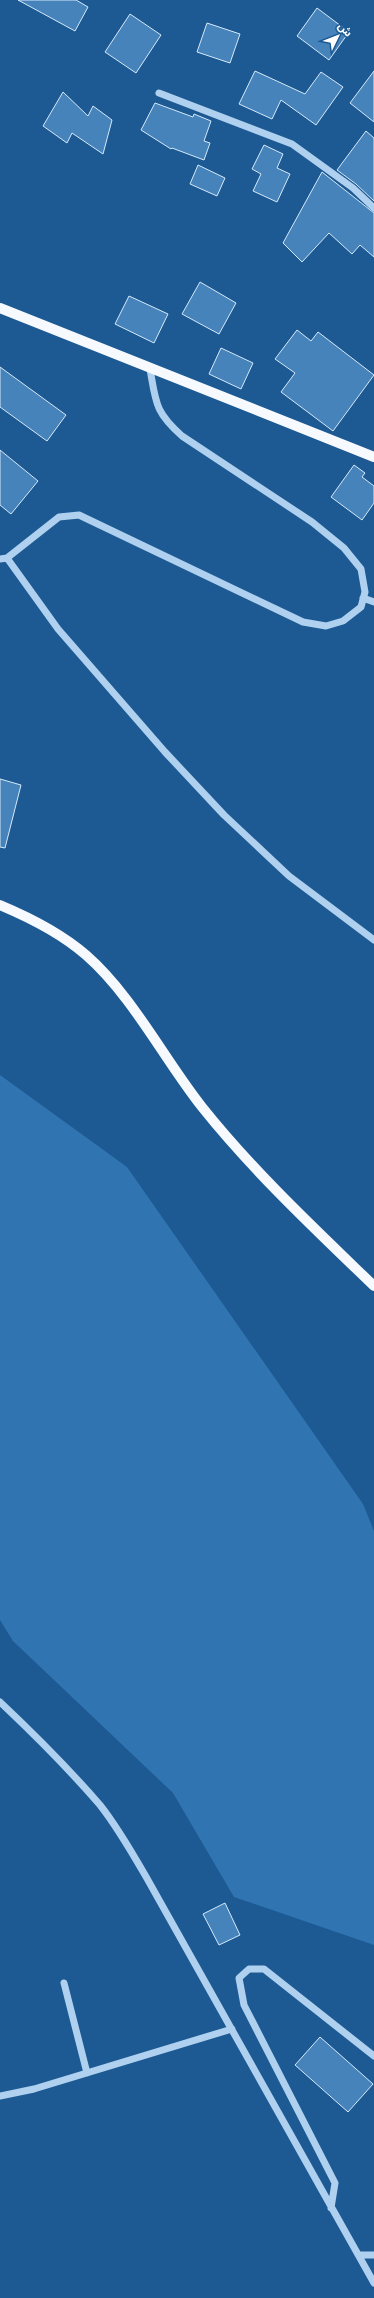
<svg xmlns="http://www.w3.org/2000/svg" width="374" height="2298" font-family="'Titillium Web','Noto Sans Arabic',sans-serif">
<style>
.green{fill:#3074b1}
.building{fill:#4583ba;stroke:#d5e9fa}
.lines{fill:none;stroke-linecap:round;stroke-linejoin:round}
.minor{stroke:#afd1ef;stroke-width:7}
.major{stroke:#f6faff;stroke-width:10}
</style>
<rect width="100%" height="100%" fill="#1d5a93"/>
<path class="green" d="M0,1075L127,1167L363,1504L374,1531V1945L234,1897L173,1793L13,1641L0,1620Z"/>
<path class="building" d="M18,0H76L88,7L75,31Z
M317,8L349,32L329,60L297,36Z
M130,14L161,35L136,73L105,52Z
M207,23L240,34L230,63L197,52Z
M255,71L305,94L321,72L343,87L316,125L281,100L272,119L239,104Z
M374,71V122L350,103Z
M63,92L88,116L93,106L112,120L103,154L72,133L67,143L43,126Z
M155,103L193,117L194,114L211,121L204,141L210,143L204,160L172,148L171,149L141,130Z
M366,131L374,138V201L356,184L337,170Z
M264,145L283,154L277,168L290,174L277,202L253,191L261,174L252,169Z
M198,165L225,178L217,196L190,184Z
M322,172L374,213V257L360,245L352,254L329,233L302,262L283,243Z
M200,282L236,303L219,334L182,314Z
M129,296L168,314L154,343L115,324Z
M297,330L311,341L318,332L374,375L333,431L281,392L295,373L275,359Z
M221,348L253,363L241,389L209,374Z
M0,367L66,415L47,441L0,407Z
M0,450L38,481L11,514L0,505Z
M354,465L365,473L362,477L374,486V503L362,520L331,497Z
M0,779L21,785L5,848L0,847Z
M225,1903L240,1935L219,1945L203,1914Z
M320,2037L373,2084L348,2112L295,2065Z"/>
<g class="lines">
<path class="minor" d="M159,93L292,144L353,188L374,208
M7,558L58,629L165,752L224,815L289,876L374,940
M0,559L7,558L59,517L79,515L303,622L326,626L343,621L361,607L365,592L361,569L344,548L312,522L182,436C155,412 156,403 150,369
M363,598L374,602
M0,1702C35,1735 69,1769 100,1805C119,1829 134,1856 149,1882L374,2283
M64,1983L87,2073
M0,2096L34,2089L232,2029
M331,2208L335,2183L244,2005L239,1978L249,1969H264L374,2056
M359,2255H374"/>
<path class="major" d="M0,308L374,457
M0,905C31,918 61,933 86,955C132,995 164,1059 202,1107C253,1171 315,1229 374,1286"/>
</g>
<g transform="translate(338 36) rotate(47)" stroke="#1d5a93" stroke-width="3" paint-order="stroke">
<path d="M0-3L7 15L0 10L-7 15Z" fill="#ffffff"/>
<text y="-6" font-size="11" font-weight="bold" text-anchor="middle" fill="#ffffff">ش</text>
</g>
</svg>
